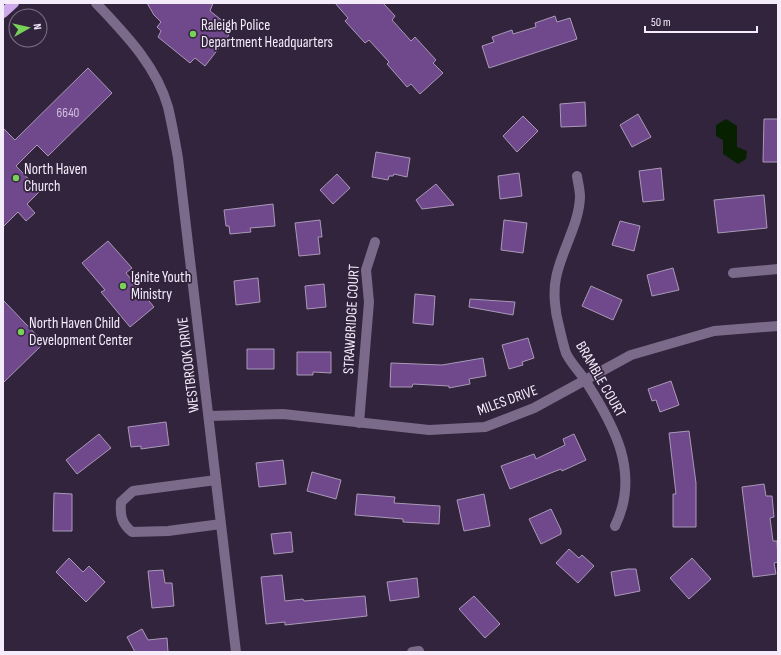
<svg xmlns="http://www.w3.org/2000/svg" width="781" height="655" font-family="'Sofia Sans Condensed',sans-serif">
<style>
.water{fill:#072100}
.building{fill:#70488c;stroke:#a999b7}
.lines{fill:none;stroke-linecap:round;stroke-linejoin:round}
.minor{stroke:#7b6a89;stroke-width:10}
.major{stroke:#cda9e9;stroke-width:10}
.poi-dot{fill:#78d259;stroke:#32243c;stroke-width:1.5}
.labels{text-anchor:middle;stroke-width:3.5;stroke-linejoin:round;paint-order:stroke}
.number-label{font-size:13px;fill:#d3c2df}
.poi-label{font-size:15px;fill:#f4ebfb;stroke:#32243c;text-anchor:start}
.street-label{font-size:15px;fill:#f4ebfb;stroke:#32243c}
</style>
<rect width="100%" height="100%" fill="#32243c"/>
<path class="water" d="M726,119L737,126V147L747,151L746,159L738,164L723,154V140L716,136V125Z"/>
<path class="building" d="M147,3H213L210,11L229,26L224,32L229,35L205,66L195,58L190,63L158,37L161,31L157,27L161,22L154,15Z
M335,3H383L395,16L392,20L411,41L415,37L436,60L433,63L443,73L420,94L411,84L407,87L387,64L389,62L369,40L365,43L345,21L348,18Z
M555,16L557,22L570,18L577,39L489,68L482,46L494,42L492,37L512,30L513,34L536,27L535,23Z
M88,68L112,93L48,156L37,145L16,166L40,191L27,204L35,213L26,221L18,212L3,227V128L15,140Z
M585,102L586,126L561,127L560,104Z
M638,114L651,137L632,147L620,125Z
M523,116L538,131L517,152L503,136Z
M764,119H778V162H763Z
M376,152L410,158L407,177L394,174L393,176H389L388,180L372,177Z
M661,168L664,200L643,202L639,171Z
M519,173L522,196L500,199L498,176Z
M337,174L350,188L333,204L320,190Z
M436,184L454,205L422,209L416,200Z
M764,195L767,228L718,233L714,200Z
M273,204L275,226L250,228L251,232L230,234L229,226H226L224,210Z
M320,220L322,237H318L320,254L299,256L295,223Z
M504,220L527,223L523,253L501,250Z
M620,221L640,226L634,251L612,245Z
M108,241L132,268L126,273L154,307L130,327L101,292L105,290L82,263Z
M673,268L679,290L652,296L647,275Z
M258,278L260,302L236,305L234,281Z
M324,284L326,307L307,309L305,286Z
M591,286L622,300L613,320L582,306Z
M415,294L435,296L433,325L413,323Z
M470,299L515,302L513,315L469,307Z
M3,300L44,343L3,383Z
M528,338L534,358L522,362L523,365L509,369L502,345Z
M247,349H274V369H247Z
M297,352H331V373L313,372V375H297Z
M483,358L486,376L469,379L470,384L449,388V386L413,384L412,387H390L391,363L442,365Z
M671,381L679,405L660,412L656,400L652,401L648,389Z
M166,422L169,445L141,449V446L131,447L128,427Z
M689,431L696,483V527H673V494H676L669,433Z
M99,434L111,448L77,474L66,460Z
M574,434L586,460L562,471L561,469L510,489L501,466L534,454L536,459L565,445L563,439Z
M283,460L286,484L259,487L256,463Z
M312,472L341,480L336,499L307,491Z
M764,484L766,496H772L774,517L770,518L773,541H777L778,562L774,563L776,574L753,577L742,487Z
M54,493L72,494V531H53Z
M357,494L395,497L394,503L440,506L439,524L403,522V519L355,515Z
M484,494L490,526L464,531L457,500Z
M551,509L561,530V534L541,544L529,519Z
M291,532L293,552L274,554L271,534Z
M569,549L579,558L582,555L594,566L578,583L556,563Z
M69,558L83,572L89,566L105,582L86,602L56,572Z
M692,558L711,579L689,599L670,578Z
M628,569H636L640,591L615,596L611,572Z
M163,570L165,583H172L174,606L152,608L148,571Z
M282,575L285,601L303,599L304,601L365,596L367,616L285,625V622L266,624L261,577Z
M417,578L419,597L390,601L387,582Z
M474,596L500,624L485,638L459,609Z
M142,629L148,640L167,638L168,652H135L127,637Z"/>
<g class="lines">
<path class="minor" d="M96,3C125,34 156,65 168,107C172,124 175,141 178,158L236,652
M577,176C578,183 580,190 580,197C579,225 561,251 556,278C553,292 555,312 559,326C561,335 563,344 566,353C570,362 579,371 585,380C614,425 641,473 615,526
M733,273L778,269
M209,416L283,414L429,430L485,427L534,408L631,355L714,331L778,326
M359,423L369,302L366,270L375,242
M216,480L133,491L121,502C120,515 121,523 132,532L168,531L221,524
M412,652L419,651"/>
<path class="major" d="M3,13L14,3"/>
</g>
<g class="poi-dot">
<circle cx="193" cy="34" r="4"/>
<circle cx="16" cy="178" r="4"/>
<circle cx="123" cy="286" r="4"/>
<circle cx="21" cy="332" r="4"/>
</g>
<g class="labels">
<g class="number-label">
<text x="68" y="117">6640</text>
</g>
<g class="poi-label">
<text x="201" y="30">Raleigh Police<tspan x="201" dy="17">Department Headquarters</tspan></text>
<text x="24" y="174">North Haven<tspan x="24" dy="17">Church</tspan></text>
<text x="131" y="282">Ignite Youth<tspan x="131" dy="17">Ministry</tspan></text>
<text x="29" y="328">North Haven Child<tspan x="29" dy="17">Development Center</tspan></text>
</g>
<g class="street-label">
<text transform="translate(351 319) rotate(-87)" y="5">STRAWBRIDGE COURT</text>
<text transform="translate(188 365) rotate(-97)" y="5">WESTBROOK DRIVE</text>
<text transform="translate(601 379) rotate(60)" y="5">BRAMBLE COURT</text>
<text transform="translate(507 400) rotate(-20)" y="5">MILES DRIVE</text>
</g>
</g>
<rect width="781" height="655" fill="none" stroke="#f4ebfb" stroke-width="8"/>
<g transform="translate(28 28) rotate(82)"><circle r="19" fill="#32243c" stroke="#807488"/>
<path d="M0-3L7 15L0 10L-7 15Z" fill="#78d259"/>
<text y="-6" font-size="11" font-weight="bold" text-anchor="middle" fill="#f4ebfb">N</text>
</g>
<path d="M645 26v6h112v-6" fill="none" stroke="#f4ebfb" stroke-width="2"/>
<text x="651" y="26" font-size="12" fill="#f4ebfb" stroke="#32243c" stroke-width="3" paint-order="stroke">50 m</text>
</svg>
